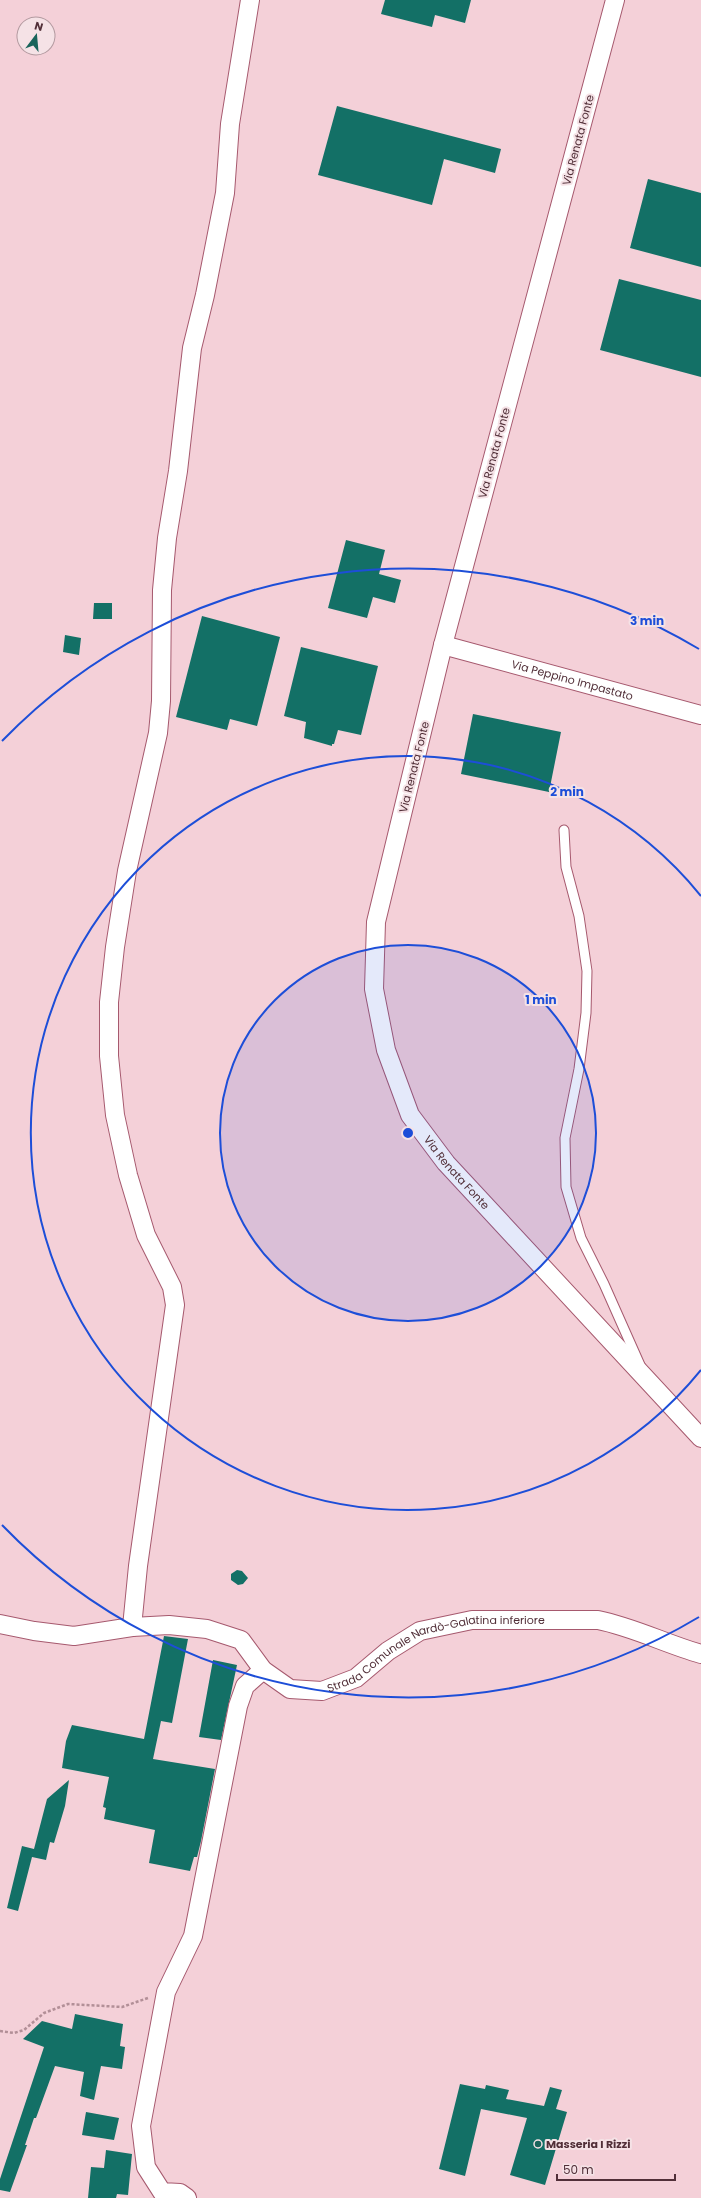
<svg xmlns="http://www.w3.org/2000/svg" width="701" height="2198" font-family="Poppins,sans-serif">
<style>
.building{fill:#137066}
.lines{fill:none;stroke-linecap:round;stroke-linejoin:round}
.lane-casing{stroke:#a6596e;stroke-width:11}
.street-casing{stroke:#a6596e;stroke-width:20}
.path{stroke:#b28f97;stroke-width:2.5;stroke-dasharray:3 2;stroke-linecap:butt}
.lane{stroke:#fff;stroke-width:9}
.street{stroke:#fff;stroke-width:18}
.ring{fill:none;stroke:#1d4ed8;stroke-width:2}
.poi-dot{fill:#19645b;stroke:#f5e2e6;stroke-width:1.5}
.labels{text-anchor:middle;stroke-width:4;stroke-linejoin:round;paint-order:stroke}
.street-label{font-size:11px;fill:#512f38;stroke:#f5e2e6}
.poi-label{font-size:11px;font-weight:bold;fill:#512f38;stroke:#f5e2e6;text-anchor:start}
.centre{fill:#1d4ed8;stroke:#f5e2e6;stroke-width:2}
.ring-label{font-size:12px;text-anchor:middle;font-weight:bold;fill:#1d4ed8;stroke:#f5e2e6;stroke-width:4;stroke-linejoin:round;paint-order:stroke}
</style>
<rect width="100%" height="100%" fill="#f4d0d8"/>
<path class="building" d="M385,0H471L465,23L435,15L432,27L381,14Z
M337,106L501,149L495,173L444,159L432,205L318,175Z
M648,179L701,193V267L630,248Z
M619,279L701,300V377L600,350Z
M346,540L385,550L379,574L401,580L395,603L373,597L367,618L328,608Z
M94,603H112V619H93Z
M202,616L280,637L257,726L230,719L227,730L176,717Z
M65,635L81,638L79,655L63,652Z
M301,647L378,666L361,735L338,730L334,744H332V746L304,738L306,722L284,716Z
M473,714L561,732L549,792L461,774Z
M237,1570L242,1571L248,1578L243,1584L238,1585L231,1580V1574Z
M164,1636L188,1639L172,1723L161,1721L153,1759L215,1769L201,1841L197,1857H194L190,1871L149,1863L155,1830L104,1819L106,1808L103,1807L109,1777L62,1768L66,1741L72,1725L144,1739Z
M213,1660L237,1665L221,1740L199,1737Z
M69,1780L65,1806L54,1843L50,1842L46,1860L32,1857L18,1911L7,1908L22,1846L34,1849L47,1799Z
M75,2014L123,2024L120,2046L125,2047L122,2069L101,2066L94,2100L80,2096L84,2072L55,2066L36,2118H34L25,2145H27L10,2192L0,2190V2179L44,2047L23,2039L42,2021L72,2029Z
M460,2084L485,2089L486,2085L509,2090L506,2099L544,2106L550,2087L562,2090L556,2109L567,2112L545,2185L510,2175L527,2118L481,2109L465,2176L439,2169Z
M86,2112L119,2118L114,2140L82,2135Z
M106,2150L132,2154L128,2195L117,2194L116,2198H88L91,2167L104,2168Z"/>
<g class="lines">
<defs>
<path id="lane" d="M564,830L566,867L579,916L587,971L586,1013L579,1069L565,1138L566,1187L581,1238L604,1284L640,1365"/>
<g id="street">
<path id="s1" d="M615,0L443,645L376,922L374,989L386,1050L410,1115L446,1163L701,1438"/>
<path id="s2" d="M443,645L701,715"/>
<path id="s3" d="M0,1624L34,1631L74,1636L132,1627L169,1625L207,1629L241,1640L263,1670L290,1689L322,1691L356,1678L388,1651L420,1631L472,1620H598C633,1627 666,1644 701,1654"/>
<path d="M132,1627L138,1566L175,1305L172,1287L146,1235L128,1175L115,1115L109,1056V1002L115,947L127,871L158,733L161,701L162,590L167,538L178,471L192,348L205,295L225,193L230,124L250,0"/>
<path d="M187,2198L180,2193L162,2192L146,2167L141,2126L166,1992L193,1936L238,1706L245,1686L263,1670"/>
</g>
</defs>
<use href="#lane" class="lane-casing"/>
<use href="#street" class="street-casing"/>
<path class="path" d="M0,2031L14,2033L24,2030L44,2013L68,2004L122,2007L148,1998"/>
<use href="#lane" class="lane"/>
<use href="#street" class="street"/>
</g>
<circle cx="408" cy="1133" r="188" fill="#1d4ed8" fill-opacity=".12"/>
<g class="ring">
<circle cx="408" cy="1133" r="188"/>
<path d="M701 1370A377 377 0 1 1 701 896"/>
<path d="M699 1617A565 565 0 0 1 2 1525M2 741A565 565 0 0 1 699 649"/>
</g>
<circle class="poi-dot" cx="538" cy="2144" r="4"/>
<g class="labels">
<g class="street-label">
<text transform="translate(578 140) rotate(-75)" y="4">Via Renata Fonte</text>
<text transform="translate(494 453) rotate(-75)" y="4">Via Renata Fonte</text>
<text dy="4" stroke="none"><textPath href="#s2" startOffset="134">Via Peppino Impastato</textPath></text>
<text transform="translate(414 767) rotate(-76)" y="4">Via Renata Fonte</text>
<text dy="4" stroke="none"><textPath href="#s1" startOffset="1225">Via Renata Fonte</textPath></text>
<text dy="4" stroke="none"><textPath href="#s3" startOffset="471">Strada Comunale Nardò-Galatina inferiore</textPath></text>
</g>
<g class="poi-label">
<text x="546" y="2148">Masseria I Rizzi</text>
</g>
</g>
<circle cx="408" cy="1133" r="6" class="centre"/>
<g class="ring-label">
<text x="647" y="625">3 min</text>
<text x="567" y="796">2 min</text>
<text x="541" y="1004">1 min</text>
</g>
<g transform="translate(36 36) rotate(16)"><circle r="19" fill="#f5e2e6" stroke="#b39aa0"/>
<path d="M0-3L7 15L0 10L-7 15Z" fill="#19645b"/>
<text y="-6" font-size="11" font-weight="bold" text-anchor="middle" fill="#512f38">N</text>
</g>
<path d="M557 2174v6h118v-6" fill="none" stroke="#512f38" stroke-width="2"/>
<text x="563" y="2174" font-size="12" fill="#512f38" stroke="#f5e2e6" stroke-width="3" paint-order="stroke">50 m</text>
</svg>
